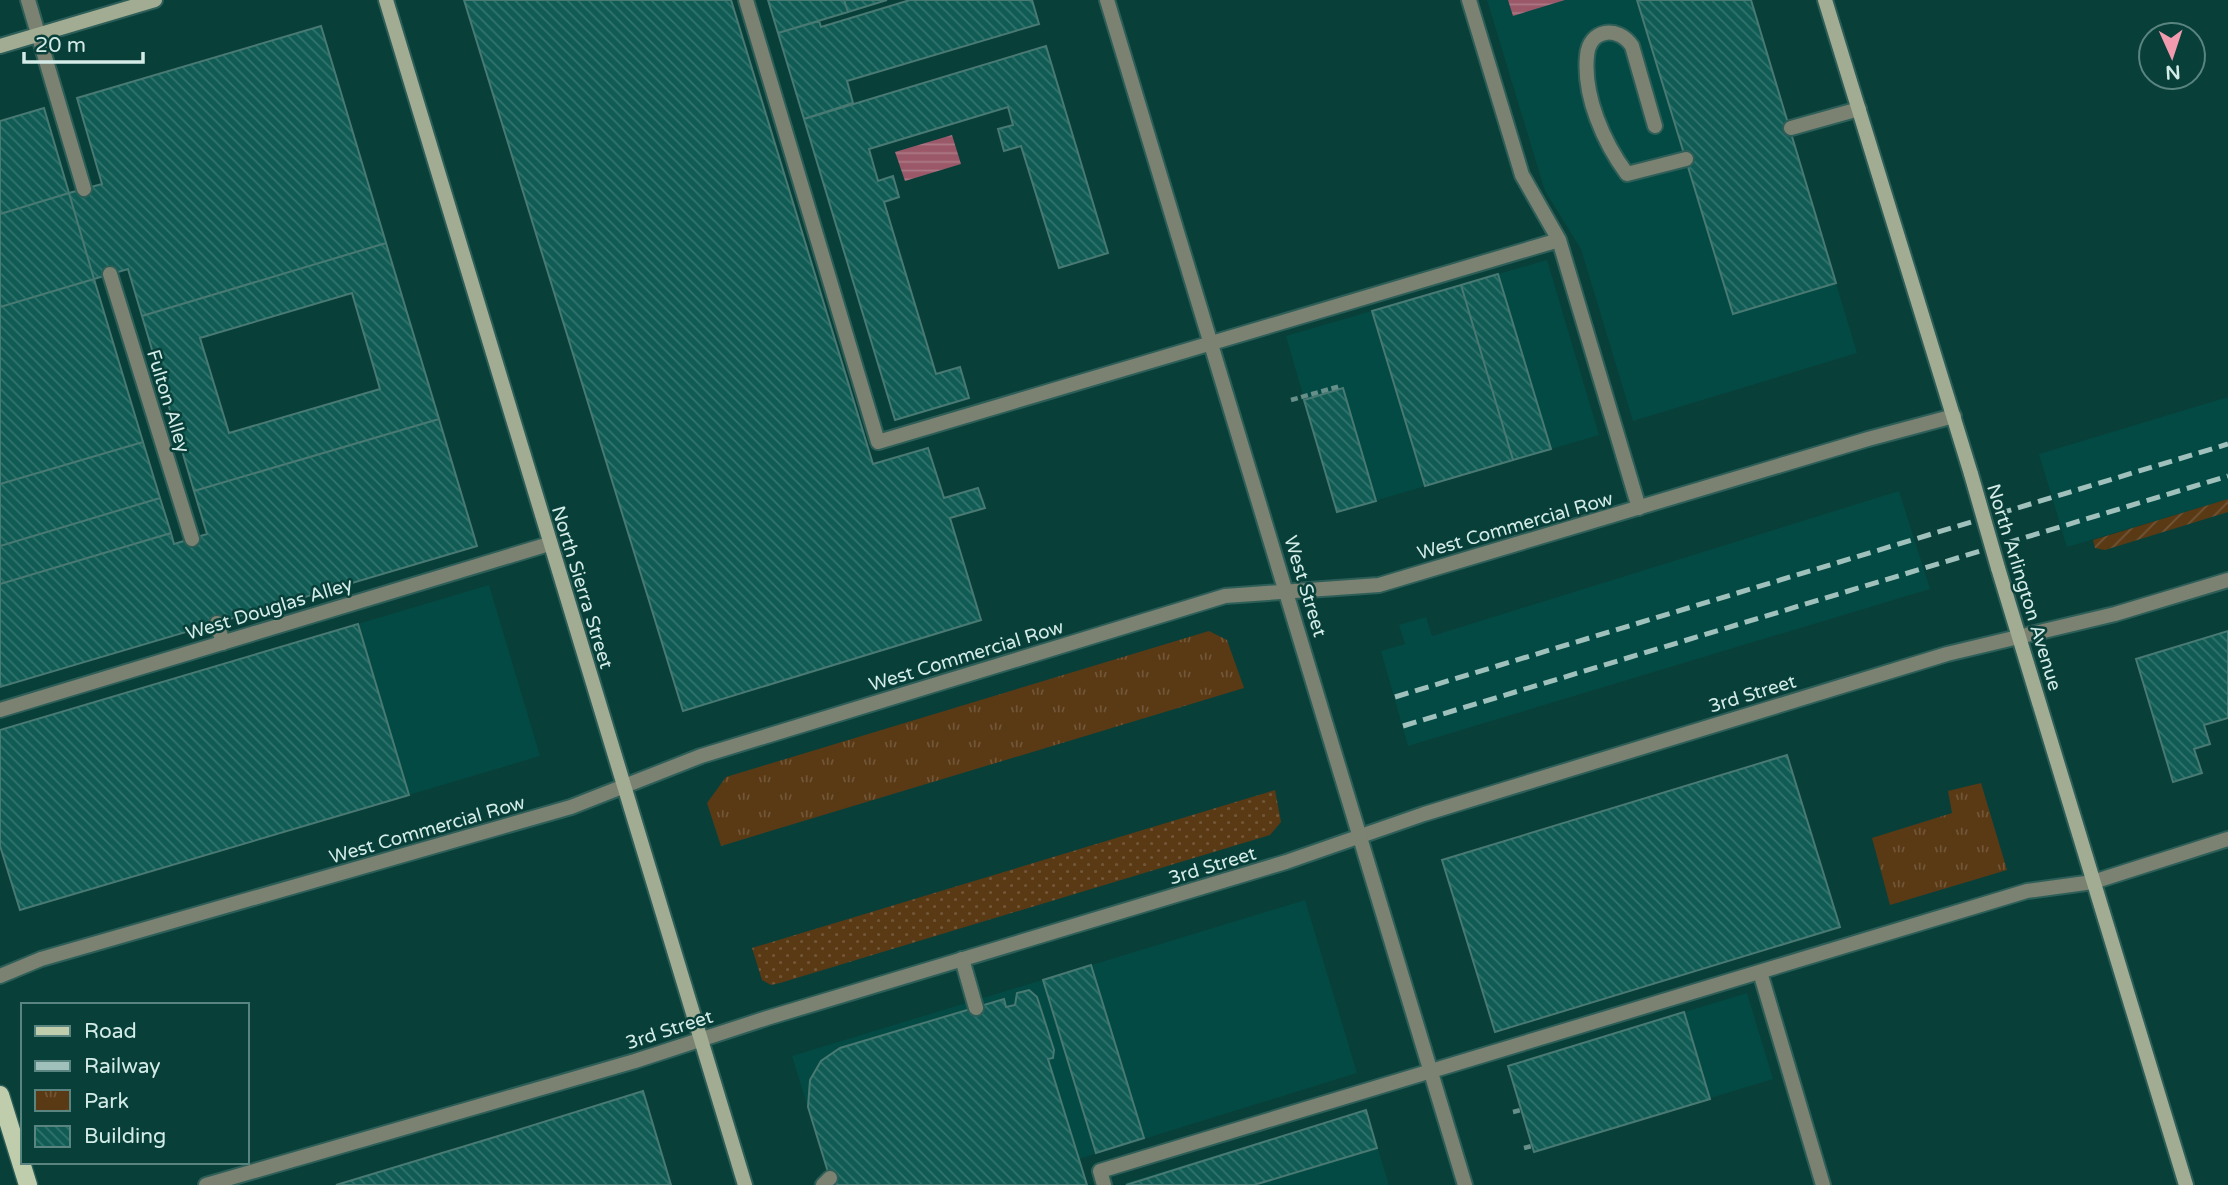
<svg xmlns="http://www.w3.org/2000/svg" width="2228" height="1185" font-family="'Varela Round',sans-serif">
<style>
.built{fill:#044a44}
.grass{fill:url(#grass-dots)}
.park{fill:url(#park-tufts)}
.garden{fill:url(#garden-furrows)}
.water{fill:url(#water-rules)}
.building{fill:url(#building-back-hatch);stroke:#497973;stroke-width:2;fill-rule:evenodd}
.lines{fill:none;stroke-linecap:round;stroke-linejoin:round}
.service-casing{stroke:#2d5e58;stroke-width:18}
.minor-casing{stroke:#2d5e58;stroke-width:18}
.tertiary-casing{stroke:#2d5e58;stroke-width:18}
.secondary-casing{stroke:#2d5e58;stroke-width:18}
.primary-casing{stroke:#2d5e58;stroke-width:21}
.path{stroke:#668f8a;stroke-width:4.5;stroke-dasharray:7 3.5;stroke-linecap:butt}
.service{stroke:#7b8272;stroke-width:14}
.minor{stroke:#7b8272;stroke-width:14}
.tertiary{stroke:#7b8272;stroke-width:14}
.secondary{stroke:#a2ac93;stroke-width:14}
.primary{stroke:#c0cdad;stroke-width:18}
.rail{stroke:#a0c0bc;stroke-width:5;stroke-dasharray:14 7;stroke-linecap:butt}
.secondary-bridge-casing{stroke:#2d5e58;stroke-width:18;stroke-linecap:butt}
.secondary-bridge{stroke:#a2ac93;stroke-width:14}
.labels{text-anchor:middle;stroke-width:5;stroke-linejoin:round;paint-order:stroke}
.street-label{font-size:19px;fill:#d3ece8;stroke:#093f39}
</style>
<defs>
<pattern id="grass-dots" width="8" height="8" patternUnits="userSpaceOnUse" patternTransform="scale(1.75)"><rect width="8" height="8" fill="#5a3915"/><path d="M2 2h.1M6 6h.1" fill="none" stroke="#715637" stroke-width="1.8" stroke-linecap="round"/></pattern>
<pattern id="park-tufts" width="24" height="20" patternUnits="userSpaceOnUse" patternTransform="scale(1.75)"><rect width="24" height="20" fill="#5a3915"/><path d="M3 7l-1-3M5 7V3M7 7l1-3M15 17l-1-3M17 17v-4M19 17l1-3" fill="none" stroke="#715637"/></pattern>
<pattern id="garden-furrows" width="10" height="10" patternUnits="userSpaceOnUse" patternTransform="scale(1.75)"><rect width="10" height="10" fill="#5a3915"/><path d="M-1 1l2-2M0 10L10 0M9 11l2-2" fill="none" stroke="#715637"/></pattern>
<pattern id="water-rules" width="6" height="5" patternUnits="userSpaceOnUse" patternTransform="scale(1.75)"><rect width="6" height="5" fill="#9a5868"/><path d="M0 2.5h6" fill="none" stroke="#ac7885"/></pattern>
<pattern id="building-back-hatch" width="6" height="6" patternUnits="userSpaceOnUse" patternTransform="scale(1.75)"><rect width="6" height="6" fill="#105c55"/><path d="M-1 5l2 2M0 0l6 6M5-1l2 2" fill="none" stroke="#32746d"/></pattern>
</defs>
<rect width="100%" height="100%" fill="#093f39"/>
<path class="built" d="M1487,0H1751L1857,353L1633,421L1581,249L1545,191Z
M1547,260L1599,435L1337,512L1286,336Z
M2228,397V499L2067,547L2039,454Z
M1899,491L1930,589L1408,746L1381,651L1405,644L1399,625L1426,617L1432,636Z
M489,585L540,756L20,910L0,846V730Z
M1305,900L1357,1073L1079,1159L832,1185L792,1056Z
M1747,993L1773,1079L1534,1152L1508,1066Z
M1366,1110L1389,1185H1126L1125,1183Z"/>
<path class="grass" d="M1275,790L1281,822L1270,835L780,983L771,985L762,980L752,948Z"/>
<path class="park" d="M1209,631L1227,640L1244,688L721,846L707,803L726,777Z
M1981,783L2007,870L1890,905L1872,838L1952,813L1948,791Z"/>
<path class="garden" d="M2228,499V512L2105,550L2095,548L2093,540Z"/>
<path class="water" d="M1508,0H1565L1513,16Z
M952,135L961,164L905,181L895,152Z"/>
<path class="building" d="M464,0H731L873,464L928,448L944,498L978,488L985,508L950,518L981,620L683,711Z
M768,0H844L848,12L778,33Z
M844,0H887L848,12Z
M910,0H1032L1039,24L847,81L853,103L804,119L778,33L819,21L821,27Z
M1637,0H1751L1836,283L1733,314Z
M321,26L386,243L142,316L128,269L94,279L69,193L102,184L77,98Z
M1046,46L1108,253L1059,268L1021,146L1004,151L998,129L1013,125L1008,107L869,149L878,181L893,176L899,197L884,202L936,374L960,367L969,398L895,420L804,119Z
M44,108L69,193L0,214V121Z
M69,193L94,279L0,307V214Z
M386,243L439,419L194,491L142,316ZM352,293L380,389L229,433L200,338Z
M1498,274L1551,449L1513,460L1461,285Z
M94,279L143,442L0,484V307Z
M1461,285L1513,460L1425,486L1372,311Z
M1343,388L1376,501L1337,512L1304,400Z
M439,419L477,546L0,687V584L171,533L174,544L207,534L194,491Z
M143,442L160,498L0,546V484Z
M160,498L171,533L0,584V546Z
M358,624L409,795L20,910L0,846V730Z
M2228,631V718L2204,725L2210,744L2194,749L2202,773L2173,782L2136,659Z
M1787,755L1840,927L1495,1032L1442,860Z
M1091,965L1144,1138L1096,1153L1043,980Z
M1029,990L1037,997L1054,1050L1053,1058L1048,1059L1087,1185H832L808,1107L810,1080L821,1061L840,1048L1004,999L1006,1007L1015,1005L1017,993Z
M1684,1012L1710,1099L1534,1152L1508,1066Z
M643,1091L671,1185H336L495,1137Z
M1366,1110L1377,1148L1254,1185H1126Z"/>
<g class="lines">
<defs>
<path id="service" d="M28,0L84,189
M746,0L878,442L1559,240L1522,175L1469,0
M1655,126L1632,46C1618,25 1589,29 1587,56C1583,96 1604,143 1627,174L1686,159
M1791,128L1859,109
M1559,240L1639,508
M110,274L192,539
M217,623L223,643
M0,710L549,544
M962,959L976,1008
M1760,972L1823,1185
M823,1185L830,1178
M1104,1185L1100,1171L2027,891L2093,882L2228,839"/>
<path id="minor" d="M0,976L41,959L571,807L701,756L1225,596L1379,585L1868,439L1954,416
M206,1185L635,1061L767,1018L1286,862L1424,814L1947,654L2115,614L2228,580"/>
<path id="tertiary" d="M1107,0L1465,1185"/>
<path id="secondary" d="M386,0L745,1185
M1825,0L1971,474
M0,46L155,0
M1998,568L2186,1185"/>
<path id="primary" d="M0,1095L28,1185"/>
</defs>
<use href="#service" class="service-casing"/>
<use href="#minor" class="minor-casing"/>
<use href="#tertiary" class="tertiary-casing"/>
<use href="#secondary" class="secondary-casing"/>
<use href="#primary" class="primary-casing"/>
<path class="path" d="M1291,400L1340,386
M1513,1112L1521,1110
M1524,1148L1532,1146"/>
<use href="#service" class="service"/>
<use href="#minor" class="minor"/>
<use href="#tertiary" class="tertiary"/>
<use href="#secondary" class="secondary"/>
<use href="#primary" class="primary"/>
<path class="rail" d="M1395,697L2228,444
M1403,726L2228,476"/>
<defs>
<path id="secondary-bridge" d="M1971,474L1998,568"/>
</defs>
<use href="#secondary-bridge" class="secondary-bridge-casing"/>
<use href="#secondary-bridge" class="secondary-bridge"/>
</g>
<g class="labels">
<g class="street-label">
<text transform="translate(169 401) rotate(73)" y="7">Fulton Alley</text>
<text transform="translate(1515 525) rotate(-16)" y="7">West Commercial Row</text>
<text transform="translate(1306 586) rotate(73)" y="7">West Street</text>
<text transform="translate(583 587) rotate(73)" y="7">North Sierra Street</text>
<text transform="translate(2025 587) rotate(73)" y="7">North Arlington Avenue</text>
<text transform="translate(269 608) rotate(-17)" y="7">West Douglas Alley</text>
<text transform="translate(966 655) rotate(-17)" y="7">West Commercial Row</text>
<text transform="translate(1752 693) rotate(-17)" y="7">3rd Street</text>
<text transform="translate(427 829) rotate(-16)" y="7">West Commercial Row</text>
<text transform="translate(1212 865) rotate(-17)" y="7">3rd Street</text>
<text transform="translate(669 1029) rotate(-18)" y="7">3rd Street</text>
</g>
</g>
<rect x="21" y="1003" width="228" height="161" fill="#093f39" stroke="#5a847f" stroke-width="2"/>
<rect x="35" y="1026" width="35" height="10" fill="#c0cdad" stroke="#5a847f" stroke-width="2"/>
<text x="84" y="1038" font-size="21" fill="#d3ece8">Road</text>
<rect x="35" y="1061" width="35" height="10" fill="#a0c0bc" stroke="#5a847f" stroke-width="2"/>
<text x="84" y="1073" font-size="21" fill="#d3ece8">Railway</text>
<rect x="35" y="1090" width="35" height="21" fill="url(#park-tufts)" stroke="#5a847f" stroke-width="2"/>
<text x="84" y="1108" font-size="21" fill="#d3ece8">Park</text>
<rect x="35" y="1126" width="35" height="21" fill="url(#building-back-hatch)" stroke="#5a847f" stroke-width="2"/>
<text x="84" y="1143" font-size="21" fill="#d3ece8">Building</text>
<g transform="translate(2172 56) rotate(177)"><circle r="33" fill="#093f39" stroke="#5a847f" stroke-width="2"/>
<path d="M0-5L12 26L0 18L-12 26Z" fill="#f29aae"/>
<text y="-10" font-size="19" font-weight="bold" text-anchor="middle" fill="#d3ece8">N</text>
</g>
<path d="M24 52v10h119v-10" fill="none" stroke="#d3ece8" stroke-width="3.5"/>
<text x="35" y="52" font-size="21" fill="#d3ece8" stroke="#093f39" stroke-width="5" paint-order="stroke">20 m</text>
</svg>
